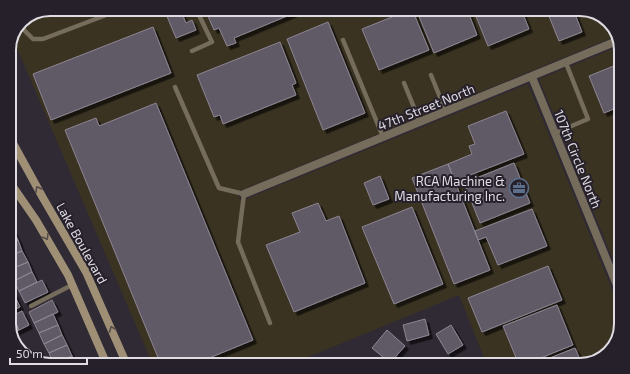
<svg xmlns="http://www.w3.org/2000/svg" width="630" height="374" font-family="'Exo 2',sans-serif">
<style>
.industrial{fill:#3a3322}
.building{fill:#615a66;stroke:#8d8593;filter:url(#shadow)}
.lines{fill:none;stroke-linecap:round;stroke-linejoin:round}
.lane{stroke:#756c5b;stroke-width:4.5}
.street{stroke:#756c5b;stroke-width:8}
.secondary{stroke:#9e8f75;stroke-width:8}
.oneway{stroke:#564c49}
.labels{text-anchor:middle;stroke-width:4;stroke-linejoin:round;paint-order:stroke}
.street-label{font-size:13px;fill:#e0dce3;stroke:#26202b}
.poi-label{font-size:13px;fill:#e0dce3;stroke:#26202b;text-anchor:end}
.rim{fill:none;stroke:#e0dce3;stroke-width:2}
</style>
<defs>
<filter id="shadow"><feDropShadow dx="3.5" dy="3.5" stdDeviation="0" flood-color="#0009"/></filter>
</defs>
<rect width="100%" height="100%" fill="#302a35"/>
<path class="industrial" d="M50,9H580L601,15L614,37L237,192L241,201L528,84L621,311V324L615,345L600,360L580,365H487L459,295L289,365H153L13,39L21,26V21Z
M620,46L621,48V279L539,79Z"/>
<path class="building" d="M164,9H180L186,23L192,20L196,30L176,38Z
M218,9H304L234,38L236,43L227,46L219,28L214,30L207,14Z
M412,9L429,50L379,70L362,29Z
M416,9H467L477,35L434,53Z
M473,9H521L529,29L488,46Z
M546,9H573L582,32L559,41Z
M328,22L365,113L323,130L287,39Z
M153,27L171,73L51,120L33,74Z
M280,42L296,83L292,85L296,95L223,124L220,115L214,117L197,75Z
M621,63V106L604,113L589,76Z
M156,103L253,340L192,365H161L65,130L96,118L99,126Z
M506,111L524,154L455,181L448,164L472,154L469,146L475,144L468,126Z
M514,163L530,203L480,223L464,183Z
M448,164L490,270L454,284L412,178Z
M380,176L389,199L373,205L364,183Z
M318,203L326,221L339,216L365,283L294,312L266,245L300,232L292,213Z
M412,207L443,284L394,304L362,227Z
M532,209L547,246L498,265L486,237L478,240L475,231Z
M13,230L18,240L9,244V232Z
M18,240L22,251L9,256V244Z
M22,251L28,262L9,270V256Z
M28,262L32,272L14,281L9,270Z
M548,266L562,300L482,332L468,298Z
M32,272L37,282L19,291L14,281Z
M42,280L48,292L25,303L19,291Z
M14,294L20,307L10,312L9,296Z
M52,300L58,312L34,323L29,312Z
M557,305L573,345L523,365H519L503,326Z
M22,311L29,325L19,330L12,316Z
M53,314L58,325L39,333L34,323Z
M12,316L19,330L13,333L9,326V318Z
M425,319L429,335L407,341L403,325Z
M58,325L62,335L44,344L39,333Z
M451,325L463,345L448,354L436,334Z
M387,330L405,346L390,363L372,348Z
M62,335L67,345L49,353L44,344Z
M67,345L72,356L54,365L49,353Z
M575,348L582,364L532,365Z
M72,356L77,365H54Z
M469,359V365H448V361Z"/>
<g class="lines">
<path class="lane" d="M21,22L24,30L33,39H43L122,9
M343,40L383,137
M192,51L212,42L196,9
M431,75L446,112
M404,83L420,122
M175,87L219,188L244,194L238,242L270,323
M555,133L588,119L566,63
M612,272L621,268
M31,306L72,285"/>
<path class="street" d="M532,77L621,295
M244,194L617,41"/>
<path class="secondary" d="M9,136L43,198L86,272L127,365
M9,181L36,220L68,275L107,365"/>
</g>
<defs><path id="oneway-chevron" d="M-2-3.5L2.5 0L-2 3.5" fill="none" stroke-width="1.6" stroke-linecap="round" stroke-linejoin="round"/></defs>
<g class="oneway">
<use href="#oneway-chevron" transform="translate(38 189) rotate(-119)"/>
<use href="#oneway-chevron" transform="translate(46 237) rotate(60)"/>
<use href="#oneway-chevron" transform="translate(112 329) rotate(-112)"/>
</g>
<defs>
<symbol id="office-ring" viewBox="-11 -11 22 22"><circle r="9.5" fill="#26202b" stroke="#5c6f8a" stroke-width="1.5"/><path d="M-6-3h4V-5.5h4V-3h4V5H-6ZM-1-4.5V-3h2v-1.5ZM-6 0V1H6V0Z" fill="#5c6f8a"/></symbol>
</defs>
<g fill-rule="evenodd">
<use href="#office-ring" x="508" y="177" width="22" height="22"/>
</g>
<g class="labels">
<g class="street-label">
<text transform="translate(426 107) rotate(-22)" y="5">47th Street North</text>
<text transform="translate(578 159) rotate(68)" y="5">107th Circle North</text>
<text transform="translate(82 243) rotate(61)" y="5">Lake Boulevard</text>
</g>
<g class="poi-label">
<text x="505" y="186">RCA Machine &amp;<tspan x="505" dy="15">Manufacturing Inc.</tspan></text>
</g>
</g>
<path d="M0 0H630V374H0ZM50 16H580A34 34 0 0 1 614 50V324A34 34 0 0 1 580 358H50A34 34 0 0 1 16 324V50A34 34 0 0 1 50 16Z" fill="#26202b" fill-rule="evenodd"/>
<path class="rim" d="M50 16H580A34 34 0 0 1 614 50V324A34 34 0 0 1 580 358H50A34 34 0 0 1 16 324V50A34 34 0 0 1 50 16Z"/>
<path d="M10 358v6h77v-6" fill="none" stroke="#e0dce3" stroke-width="2"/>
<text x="16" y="358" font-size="12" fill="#e0dce3" stroke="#26202b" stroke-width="3" paint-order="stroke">50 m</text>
</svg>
